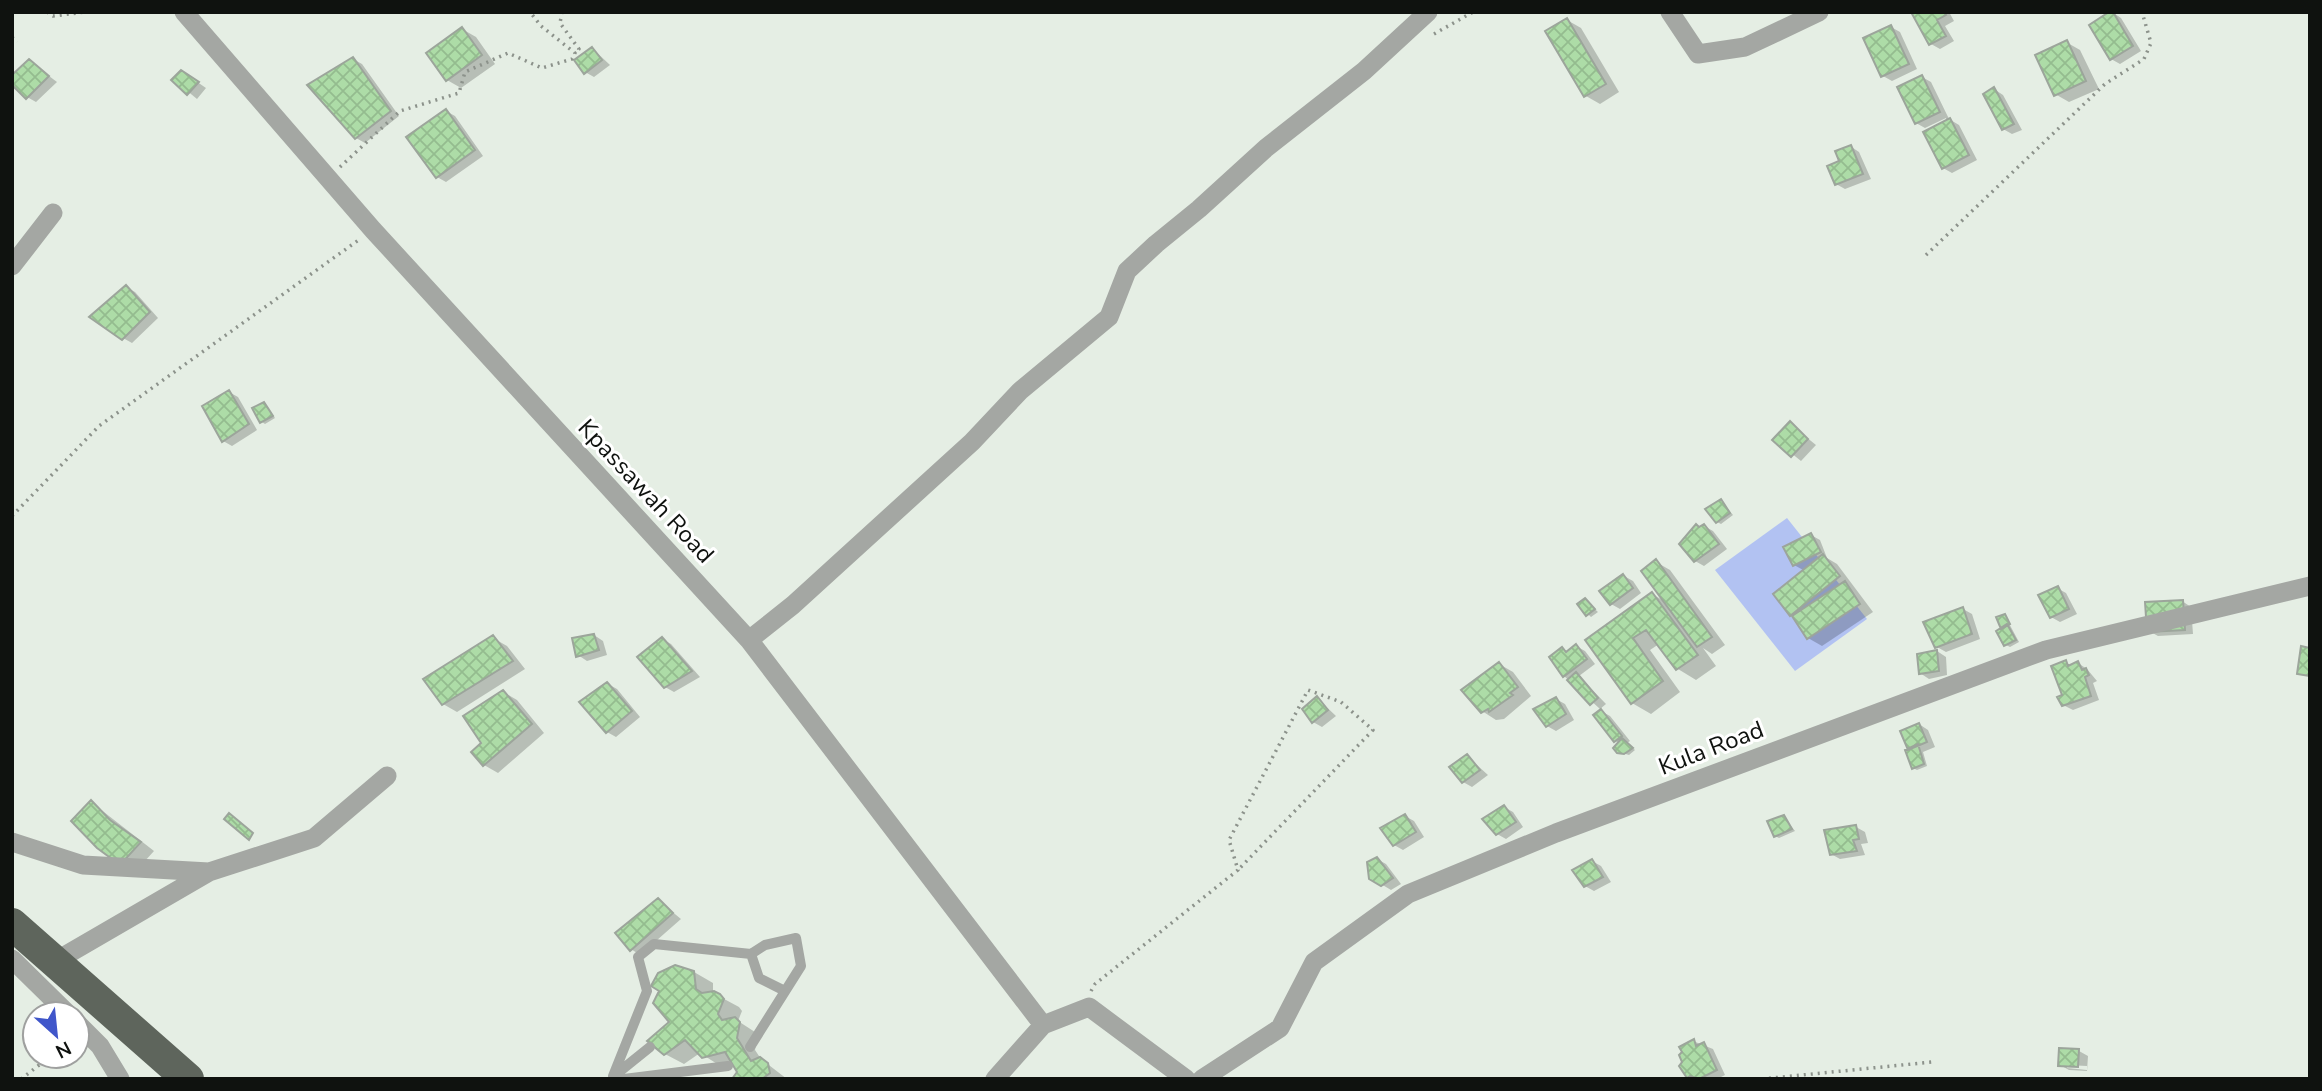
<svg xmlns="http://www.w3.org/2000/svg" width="2322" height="1091" font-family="'Nunito Sans',sans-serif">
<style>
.green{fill:#b2c2f2}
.shadow{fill:#0003;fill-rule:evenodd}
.building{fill:url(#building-cross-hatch);stroke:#9ca59b;stroke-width:2}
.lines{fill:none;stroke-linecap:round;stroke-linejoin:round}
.path{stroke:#8c928b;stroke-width:3.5;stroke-dasharray:2 5;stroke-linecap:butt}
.service{stroke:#a4a7a3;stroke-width:10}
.minor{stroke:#a4a7a3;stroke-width:19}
.trunk{stroke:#5e655c;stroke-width:32}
.labels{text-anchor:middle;stroke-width:6;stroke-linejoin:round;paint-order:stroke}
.street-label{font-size:24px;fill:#0f120f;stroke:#fff}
</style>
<defs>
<pattern id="building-cross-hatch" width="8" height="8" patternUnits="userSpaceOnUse" patternTransform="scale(1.75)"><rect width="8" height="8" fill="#addca7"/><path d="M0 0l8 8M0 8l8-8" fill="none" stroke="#94bc8f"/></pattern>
</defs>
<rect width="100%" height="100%" fill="#e5eee4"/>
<path class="green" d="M1787,518L1867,619L1795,671L1715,570Z"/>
<path class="shadow" d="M1913,12H1949L1954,21L1945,26L1954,41L1940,49L1931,44Z
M2112,12L2121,18L2141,51L2120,64L2111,59Z
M1567,20L1581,28L1619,92L1600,104L1586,96Z
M1891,27L1900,32L1917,69L1892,81L1883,76Z
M462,29L476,37L495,64L461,88L447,80Z
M2066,42L2080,50L2099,89L2069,102L2055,94Z
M593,49L610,65L594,77L585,72Z
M353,59L362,64L399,116L365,143L356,138Z
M29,61L57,82L36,102L27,97Z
M190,77L206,88L197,99L174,80Z
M1922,77L1931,82L1949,119L1959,125L1977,160L1952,173L1943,168L1946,118L1925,128L1916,123Z
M1994,89L2003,95L2022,130L2012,134L2003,129Z
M446,111L455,116L483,156L446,182L437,177Z
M1850,146L1859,152L1871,179L1845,189L1836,184L1842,162Z
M126,287L135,292L158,318L132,343L123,338Z
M229,392L238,397L257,430L232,446L223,441Z
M264,404L275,418L265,424L262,422Z
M1790,424L1816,445L1801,461L1775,440Z
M1721,501L1733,515L1721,524L1717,522Z
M1704,526L1713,531L1727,549L1704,566L1695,561L1700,528Z
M1811,535L1820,540L1827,558L1837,564L1873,612L1822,646L1808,638L1791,615L1805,571L1794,565Z
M1656,562L1670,570L1725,645L1712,654L1703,648L1716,666L1696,680L1678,669L1659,644L1650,650L1680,692L1651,714L1632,703L1587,641L1652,594L1666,602Z
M1624,576L1633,581L1641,593L1620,609L1611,604Z
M2057,588L2066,593L2077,614L2060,622L2051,617Z
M1585,600L1598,612L1591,617L1579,605Z
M2182,601L2191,607L2193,634L2158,636L2149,631Z
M1963,609L1972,614L1980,639L1946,652L1937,647Z
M2005,616L2019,642L2010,647L2006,645L2003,629Z
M594,635L603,641L607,655L587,661L578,655Z
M493,638L507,646L525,669L457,712L443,704Z
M662,639L671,644L700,677L674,692L665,687Z
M1576,646L1585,651L1595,664L1579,676L1606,704L1600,709L1564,676L1562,649L1568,652Z
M1937,651L1946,657L1947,675L1929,679L1920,673Z
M2065,662L2072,666L2078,663L2087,669L2097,681L2093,683L2099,700L2073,710L2063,705Z
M1499,664L1513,672L1531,696L1504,719L1496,720L1482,711Z
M608,684L617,689L640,717L616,737L607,732Z
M503,692L517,700L544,733L498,773L484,765V743Z
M1317,698L1336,716L1322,727L1313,722Z
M1556,699L1565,704L1574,720L1556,731L1547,726Z
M1601,711L1610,716L1630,741L1627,743L1635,750L1629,755L1619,752L1620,743L1615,741Z
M1919,724L1928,730L1935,747L1923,752L1927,766L1917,770L1913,768Z
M1467,756L1488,775L1472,787L1463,782Z
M91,802L154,851L135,872Z
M1504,807L1513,812L1523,827L1506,839L1497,834Z
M1405,816L1414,821L1424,837L1403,850L1394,845Z
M1784,817L1795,831L1779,838L1775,836Z
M1856,827L1865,832L1868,843L1861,844L1865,855L1840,859L1831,854Z
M1377,859L1386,864L1401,884L1391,890L1371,878Z
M1592,861L1601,866L1611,882L1594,891L1585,886Z
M659,901L681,919L640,955L631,949Z
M694,972L713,983V993L739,1007L742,1011L738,1021L758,1034L755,1050L761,1059L787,1079H734L739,1072L735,1065L722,1067L700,1053L684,1064L665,1054L672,1022Z
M1693,1041L1713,1049L1725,1075L1717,1079H1693L1681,1066L1684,1062L1681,1048Z
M2079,1051L2088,1056L2087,1071L2069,1070L2060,1065ZM2067,1065L2087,1066V1070L2067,1068Z"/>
<path class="building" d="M1911,12H1944L1946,15L1937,20L1946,36L1929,45Z
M2109,12H2113L2133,46L2110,60L2089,25Z
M1567,18L1606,84L1584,97L1545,31Z
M1891,25L1909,64L1881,77L1863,38Z
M462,27L482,55L446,81L426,53Z
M2067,40L2086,81L2054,96L2035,55Z
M592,47L602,60L584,74L574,60Z
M353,57L391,111L355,139L307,85Z
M29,59L49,76L26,99L12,85V75Z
M181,70L199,82L187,95L171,80Z
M1922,75L1940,112L1915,124L1897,87Z
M1994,87L2014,124L2002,130L1983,94Z
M446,109L475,150L436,178L406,137Z
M1950,118L1969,155L1942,169L1923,132Z
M1851,145L1863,174L1835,185L1827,166L1839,161L1835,151Z
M126,285L150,312L122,340L89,317Z
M229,390L249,424L222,442L202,406Z
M264,402L273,416L260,423L252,408Z
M1790,421L1808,439L1791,457L1772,440Z
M1721,499L1730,513L1716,523L1705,509Z
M1696,524L1699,527L1704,524L1719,544L1694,562L1679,544Z
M1811,533L1821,552L1793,566L1783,547Z
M1823,554L1840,576L1790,616L1773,594Z
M1656,559L1712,637L1697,647L1641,571Z
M1623,574L1633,588L1610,605L1599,591Z
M1845,581L1860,604L1807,639L1792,616Z
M2058,586L2069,609L2050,618L2038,595Z
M1652,592L1698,655L1676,670L1646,630L1633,638L1663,681L1631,704L1585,640Z
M1585,598L1595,609L1586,616L1577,604Z
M2183,600L2185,630L2147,632L2145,602Z
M1963,607L1972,634L1935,648L1923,622Z
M2005,614L2010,624L2001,629L1996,617Z
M2007,624L2016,640L2004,646L1996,631Z
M594,634L599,650L576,657L572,638Z
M493,635L513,661L442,705L423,679Z
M662,637L692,671L664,688L637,657Z
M1576,644L1587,659L1563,677L1549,657L1562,647L1566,652Z
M2301,646L2310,648V676L2297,674Z
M1937,650L1939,671L1919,674L1917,654Z
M2066,660L2068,666L2078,661L2082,670L2086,668L2089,675L2085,677L2091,696L2062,706L2057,697L2062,695L2051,666Z
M1499,662L1518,687L1510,693L1513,695L1489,712L1488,709L1481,713L1461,690Z
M1576,672L1598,698L1590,705L1567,680Z
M607,682L632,711L606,733L579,702Z
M503,690L532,724L483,766L471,752L481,743L463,716Z
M1317,696L1328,710L1312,723L1302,709Z
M1556,697L1566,714L1546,727L1533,709Z
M1601,709L1622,736L1614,742L1593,715Z
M1919,723L1927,742L1908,750L1900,731Z
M1622,738L1633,748L1624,754L1617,753L1613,748Z
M1918,744L1924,764L1912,769L1905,750Z
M1467,754L1480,770L1462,783L1449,767Z
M91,800L110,820L141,842L120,865L97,848L71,821Z
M1504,805L1516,822L1496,835L1482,819Z
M229,813L253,833L249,840L224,819Z
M1405,814L1416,832L1393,846L1380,828Z
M1784,815L1792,829L1774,837L1767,821Z
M1856,825L1859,839L1853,840L1857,851L1830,855L1824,830Z
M1377,857L1393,878L1381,886L1369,879L1367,862Z
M1592,859L1603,877L1584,887L1572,870Z
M658,898L673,913L630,951L615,933Z
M675,965L694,971L696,989L702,993L714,991L720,994L724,999L718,1014L722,1020L735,1017L740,1022L737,1038L751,1061L760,1057L768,1063L770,1073L762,1079H732L737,1072L725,1052L702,1058L685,1040L664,1055L647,1041L669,1022L653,1003L659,991L651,986L658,973Z
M1694,1039L1696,1046L1704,1042L1717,1070L1699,1079L1690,1076L1687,1078L1679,1066L1682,1062L1679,1055L1682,1052L1679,1047Z
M2059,1048L2079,1049L2078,1067L2058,1066Z"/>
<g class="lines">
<path class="path" d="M47,12L53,16L85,12
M562,12L560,23L579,49L575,53
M1434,34L1473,12
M12,37L17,42
M340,167L400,111L459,93L465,72L508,53L542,68L572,59L575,53L541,26L530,12
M1926,255L2105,84L2144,59L2151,43L2142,12
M12,516L99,426L360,239
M1091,991L1095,984L1238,870L1229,840L1308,690L1341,702L1373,730L1238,870
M21,1079L51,1056
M1762,1079L1932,1062"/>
<path class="service" d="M751,954L759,978L785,991
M613,1076L647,991L638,957L654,944L751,954L765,945L796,938L801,966L750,1047
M614,1076L650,1047
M624,1079L728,1066"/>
<path class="minor" d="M184,12L373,230L749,640L1043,1025
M1670,12L1698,54L1745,47L1819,12
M12,266L53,213
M749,640L793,605L972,442L1020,391L1109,317L1127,271L1156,244L1199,209L1266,148L1364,71L1428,12
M12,842L83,865L209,872L314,838L387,776
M12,959L68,1014
M54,962L209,872
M77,1023L100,1046L120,1079
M995,1079L1043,1025L1089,1007L1186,1079
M1202,1079L1280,1028L1314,962L1408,894L1556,833L2046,650L2310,586"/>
<path class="trunk" d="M12,924L188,1079"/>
</g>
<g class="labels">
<g class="street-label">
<text transform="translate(646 491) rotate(47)" y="8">Kpassawah Road</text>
<text transform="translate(1711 748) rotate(-21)" y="8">Kula Road</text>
</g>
</g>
<rect width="2322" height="1091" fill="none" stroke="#0f120f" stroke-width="28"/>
<g transform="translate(56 1035) rotate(153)"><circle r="33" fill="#ffffff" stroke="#9fa09f" stroke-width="2"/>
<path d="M0-5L12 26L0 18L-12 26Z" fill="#4056ca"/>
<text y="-10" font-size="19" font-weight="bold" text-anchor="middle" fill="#0f120f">N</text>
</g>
</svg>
